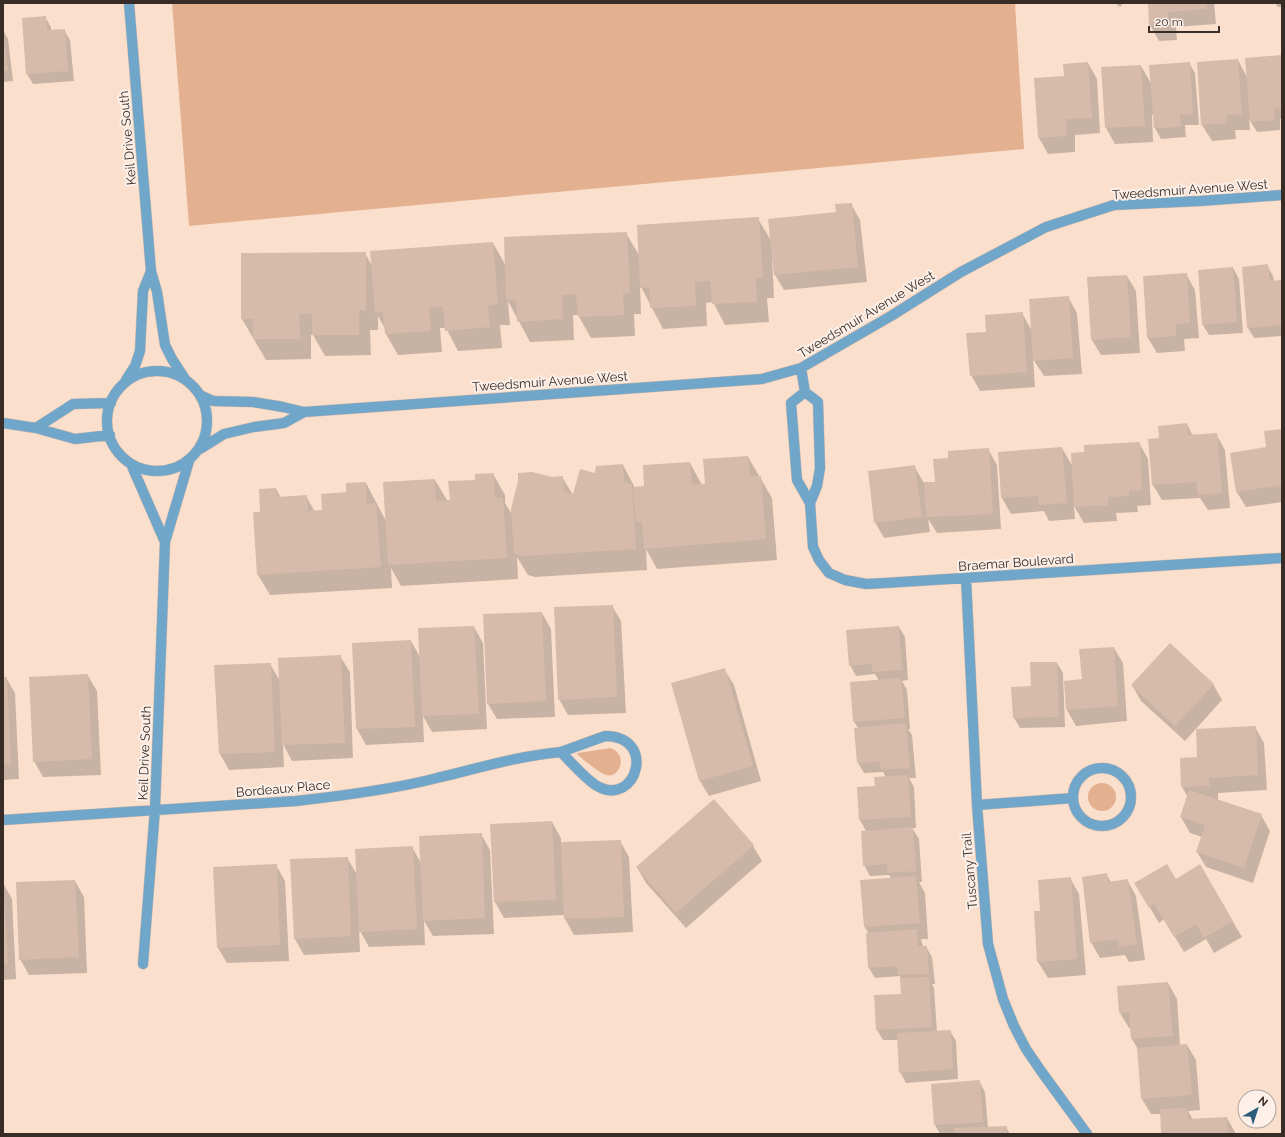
<svg xmlns="http://www.w3.org/2000/svg" width="1285" height="1137" font-family="Raleway,sans-serif">
<style>
.green{fill:#e4b190}
.shadow{fill:#0003}
.building{fill:#d6bbaa}
.lines{fill:none;stroke-linecap:round;stroke-linejoin:round}
.minor-casing{stroke:#d4bbac;stroke-width:11}
.minor{stroke:#70a6c9;stroke-width:10}
.labels{text-anchor:middle;stroke-width:4;stroke-linejoin:round;paint-order:stroke}
.street-label{font-size:13px;fill:#382d26;stroke:#fcf0e9}
</style>
<rect width="100%" height="100%" fill="#fbdfcd"/>
<path class="green" d="M172,3H1015L1024,149L189,226Z
M610,748C629,754 620,779 606,775C601,774 581,758 577,754L578,753Z
M1088 797a14 14 0 1 1 28 0a14 14 0 1 1-28 0Z"/>
<path class="shadow" d="M1115,3H1123L1120,7Z
M1149,3H1214L1216,24L1176,27L1177,40L1159,41L1150,25Z
M1275,3H1282V7H1278Z
M45,17L51,27V31L64,30L70,40L74,81L33,84L27,74L23,19Z
M3,30L8,39L13,81L3,82Z
M1282,56V119H1280V130L1257,132L1249,119L1250,130H1235L1236,139L1212,141L1202,125L1238,60L1247,77Z
M1088,63L1097,79L1100,133L1075,135V152L1048,154L1039,138L1065,77Z
M1189,63L1195,73L1199,125H1185L1186,137L1161,139L1155,128L1154,115H1152L1153,142L1115,144L1106,128L1102,68L1141,66L1152,85Z
M851,204L860,220L867,282L784,290L775,275L773,257H772L774,298H767L769,322L725,325L713,302L706,303L707,326L663,329L640,285L641,314H634L635,336L591,338L578,315H573L574,340L530,342L508,301L510,325H500L502,348L458,351L446,328H440L442,352L398,355L386,334V330L378,316V330H370L371,355L325,356L313,335H311V359L266,360L242,319L365,253L372,266L493,243L506,266L626,233L639,255L758,219L772,242L837,213Z
M1267,265L1273,276L1274,282L1281,281L1282,283V336L1254,338L1248,328Z
M1233,268L1239,279L1243,333L1209,335L1203,325Z
M1186,274L1195,290L1199,338L1184,339L1185,351L1157,353L1148,338Z
M1127,276L1136,291L1140,353L1101,355L1092,340Z
M1068,297L1077,313L1082,374L1044,376L1033,359L1035,387L980,391L971,375L987,332L1022,313L1032,331Z
M1187,424L1193,436L1216,434L1225,450L1230,508L1208,510L1200,498L1162,500L1153,485L1160,439Z
M1282,430V502L1246,507L1236,491Z
M1139,443L1148,459L1151,505L1137,506L1138,512L1116,513L1117,521L1084,523L1074,506L1075,519L1049,521L1044,511L1011,514L1002,498L999,453L1062,448L1073,467Z
M988,449L997,465L1001,529L937,533L928,519L930,532L884,538L875,522L914,466L924,483H936Z
M748,457L772,498L777,560L657,569L646,549L647,570L535,577L528,575L517,557L518,579L401,586L391,568L392,588L270,595L258,575L261,513L276,489L281,498L306,496L315,512L323,511L347,493L366,483L387,523L435,480L447,500L451,501L476,481L493,474L505,495V503L513,516L552,478L562,477L573,495L595,474L623,465L635,488L645,487L690,463L702,485L706,484Z
M612,606L621,621L626,713L568,715L559,699Z
M542,613L551,629L555,717L497,719L488,704Z
M474,627L483,643L487,729L432,732L423,716L424,742L366,745L357,729L411,641L420,657Z
M899,627L905,637L908,680L902,681L907,690L910,729H908L912,735L916,778H909L914,787L916,828H912L919,839L922,882H919L925,893L928,939H921L923,947H926L932,957L935,984H932L934,988L937,1032L950,1031L956,1041L958,1079L906,1083L900,1072L898,1040H883L877,1030L875,996L902,995L901,979L900,976L875,978L869,968V934L865,927L861,881L891,878L889,875L870,876L864,865L866,831L860,820L858,788L876,787L886,777L883,772L864,773L858,763L855,729L858,728L854,722L851,683L879,681L875,674L856,676L850,665Z
M1114,648L1123,663L1127,721L1076,726L1067,710L1065,682L1083,680Z
M340,656L350,672L353,758L292,761L283,744L284,767L229,770L220,754L270,664L280,681Z
M1057,663L1063,673L1065,727L1020,728L1014,718L1032,687Z
M724,669L734,685L761,781L709,796L700,781Z
M88,676L97,691L101,775L43,777L34,761Z
M3,678H6L15,693L19,779L3,780Z
M1213,684L1222,700L1185,741L1141,701L1132,685Z
M1255,727L1264,743L1267,790L1218,793V801L1261,815L1270,831L1253,883L1206,867L1197,852L1202,837L1190,833L1181,817L1188,797L1182,787L1198,758Z
M714,801L753,846L762,861L686,928L646,883L637,867Z
M552,822L561,838V843L620,841L629,857L633,932L574,935L565,919V915L504,918L495,902L491,825Z
M481,834L490,850L494,934L433,936L424,921L425,945L369,947L359,929L360,952L304,955L295,939L347,858L358,876L412,847L421,863Z
M276,865L285,881L289,961L227,963L218,948Z
M1200,866L1242,937L1214,953L1206,939L1184,952L1164,919L1159,923L1136,884L1175,880Z
M1106,874L1111,882L1127,880L1136,896L1145,960L1129,962L1125,955L1100,958L1091,942Z
M1070,878L1079,894L1086,975L1048,978L1038,962L1035,912H1041Z
M75,881L84,897L87,973L29,975L20,959Z
M3,883L12,899L16,979L3,980Z
M1168,983L1177,999L1180,1045H1187L1196,1060L1200,1110L1188,1111L1193,1120L1227,1118L1236,1134H1162L1161,1114H1151L1142,1099L1138,1049L1132,1039L1131,1028H1129L1120,1013Z
M979,1081L985,1092L988,1128L1006,1127L1010,1134H940L935,1125L932,1085Z"/>
<path class="building" d="M1148,3H1207V9L1168,12V24L1149,25Z
M46,16L47,30L65,29L68,71L26,74L22,18Z
M4,37L8,71H3V38Z
M1282,55V108L1274,109L1275,120L1250,122L1245,58Z
M1238,59L1242,114L1227,115V123L1201,125L1197,62Z
M1088,62L1092,118L1066,119L1067,136L1038,138L1034,78L1064,76L1063,64Z
M1190,62L1193,114L1180,115L1181,127L1154,128L1149,65Z
M1141,65L1145,126L1105,128L1101,67Z
M852,203L858,267L774,275L768,219L836,212L835,204Z
M759,217L763,277L756,278L757,302L712,304L710,281L695,282L696,306L650,308L649,287L640,288L637,225Z
M627,232L630,293H623L624,315L578,317L576,294L562,295L563,319L517,322L516,300H506L504,237Z
M493,242L498,304L488,305L490,327L445,331L443,306L429,308L431,331L385,334L383,312L375,313L370,251Z
M366,252V310H359V335H312V314H299L300,339H253V319H241V253Z
M1268,264L1270,281L1281,280L1282,325L1247,328L1242,267Z
M1233,267L1237,322L1202,325L1198,270Z
M1187,273L1190,323L1176,324V336L1147,338L1143,276Z
M1127,275L1131,337L1091,340L1087,277Z
M1069,296L1073,358L1033,361L1029,299Z
M1023,312L1027,372L970,376L966,333L986,332L985,315Z
M1187,423L1188,435L1217,433L1222,493L1198,495L1196,482L1152,485L1148,439L1159,438L1158,426Z
M1282,429V485L1236,492L1230,453L1266,447L1264,431Z
M1140,442L1142,490L1129,491V496L1108,497V505L1074,507L1071,453L1084,452V445Z
M1062,447L1067,503L1039,505L1038,496L1001,498L998,452Z
M989,448L993,514L926,517L924,482H935L933,459L948,458V451Z
M748,456L750,476H761L766,539L644,549L642,521L636,522L633,487L644,486L643,465L690,462L692,485L705,484L703,459Z
M623,464L624,482L632,484L636,549L522,556L514,554L511,509L518,481V473L532,472L552,477L563,476L564,492L573,494L580,469L595,473L596,466Z
M915,465L922,517L874,523L868,471Z
M494,473L495,498H503L507,558L388,565L383,482L435,479L436,501L450,500L448,481L475,480V474Z
M366,482L367,504L376,503L381,567L257,575L253,512H260L259,489L276,488L277,497L307,495L308,511L322,510L321,494L346,492V483Z
M613,605L617,697L558,700L554,607Z
M542,612L546,701L487,704L483,614Z
M474,626L479,714L422,716L418,628Z
M899,626L902,670L872,672V664L849,666L846,630Z
M411,640L415,727L356,729L352,643Z
M1170,643L1214,684L1175,726L1131,685Z
M1114,647L1118,706L1066,710L1064,681L1082,679L1079,649Z
M341,655L345,743L282,745L278,658Z
M1030,662H1057L1059,717L1013,718L1011,687L1031,686Z
M271,663L275,752L219,754L214,665Z
M725,668L753,766L699,781L671,683Z
M88,674L92,759L33,762L29,677Z
M3,677H7L11,764H3Z
M901,678L905,718L853,722L850,682Z
M906,723L910,768L881,770L880,762L857,763L854,728Z
M1256,726L1258,775L1209,778L1210,786L1181,787L1180,758L1197,757L1196,729Z
M908,775L911,817L859,820L857,787L875,786L874,777Z
M1189,790L1262,814L1244,868L1196,852L1205,825L1180,817Z
M714,799L754,845L676,913L636,867Z
M552,821L556,900L494,902L490,824Z
M913,827L916,871L887,873V864L863,866L861,831Z
M482,833L485,918L423,921L419,836Z
M621,840L624,917L564,919L561,842Z
M413,846L417,929L359,932L355,849Z
M348,857L351,936L294,939L290,859Z
M277,864L280,945L217,948L213,867Z
M1167,864L1176,879L1200,864L1233,921L1204,938L1196,924L1174,937L1154,904L1149,908L1134,883Z
M1107,873L1108,882L1128,879L1137,944L1119,947L1118,939L1090,943L1082,877Z
M916,876L920,923L864,927L860,880Z
M1071,877L1077,959L1037,962L1034,911H1040L1038,880Z
M75,880L79,957L19,960L16,882Z
M3,895H4L8,964H3Z
M917,929L918,946H927L929,974L898,975L897,966L868,968L866,933Z
M929,977L932,1027L876,1030L874,995L901,994L900,978Z
M1168,982L1173,1036L1131,1039L1129,1012L1119,1013L1117,986Z
M951,1030L953,1069L899,1073L897,1033Z
M1187,1044L1192,1095L1141,1099L1137,1048Z
M980,1080L983,1122L934,1125L931,1084Z
M1187,1108L1188,1119L1227,1117L1228,1134H1161L1160,1109Z
M1007,1126V1134H955L954,1128Z"/>
<g class="lines">
<defs>
<path id="minor" d="M129,3L151,271L157,292L165,345L172,359L185,379
M801,368L805,392L818,402L820,468L817,486L810,503L813,547L819,560L829,573L845,580L866,584L885,583L1282,558
M107 421a50 50 0 1 1 100 0a50 50 0 1 1-100 0Z
M126,380L135,366L140,351L143,291L151,271
M805,392L791,403L797,480L810,503
M200,395L213,401L253,402L283,407L304,412L762,379L801,368L891,316L961,272L1046,227L1114,205L1200,201L1282,195
M3,423L36,428L75,439L110,435
M36,428L73,404L111,403
M200,449L224,434L254,427L284,423L304,412
M131,464L165,542
M966,578L977,805L988,944L1003,999L1014,1026L1026,1049L1041,1071L1087,1134
M605,736C657,736 637,806 599,787C588,782 570,761 561,752Z
M1073 797a29 29 0 1 1 58 0a29 29 0 1 1-58 0Z
M977,805L1073,798
M3,820L296,801C341,796 389,790 433,779C476,769 517,756 561,752
M143,964L155,809L165,542L189,461"/>
</defs>
<use href="#minor" class="minor-casing"/>
<use href="#minor" class="minor"/>
</g>
<g class="labels">
<g class="street-label">
<text transform="translate(127 138) rotate(-95)" y="5">Keil Drive South</text>
<text transform="translate(1190 189) rotate(-4)" y="5">Tweedsmuir Avenue West</text>
<text transform="translate(866 314) rotate(-31)" y="5">Tweedsmuir Avenue West</text>
<text transform="translate(550 381) rotate(-4)" y="5">Tweedsmuir Avenue West</text>
<text transform="translate(1016 562) rotate(-4)" y="5">Braemar Boulevard</text>
<text transform="translate(144 753) rotate(-88)" y="5">Keil Drive South</text>
<text transform="translate(283 788) rotate(-5)" y="5">Bordeaux Place</text>
<text transform="translate(969 871) rotate(-95)" y="5">Tuscany Trail</text>
</g>
</g>
<rect width="1285" height="1137" fill="none" stroke="#382d26" stroke-width="8"/>
<g transform="translate(1257 1109) rotate(39)"><circle r="19" fill="#fcf0e9" stroke="#aea29b"/>
<path d="M0-3L7 15L0 10L-7 15Z" fill="#2c5c7b"/>
<text y="-6" font-size="11" font-weight="bold" text-anchor="middle" fill="#382d26">N</text>
</g>
<path d="M1149 26v6h70v-6" fill="none" stroke="#382d26" stroke-width="2"/>
<text x="1155" y="26" font-size="12" fill="#382d26" stroke="#fcf0e9" stroke-width="3" paint-order="stroke">20 m</text>
</svg>
